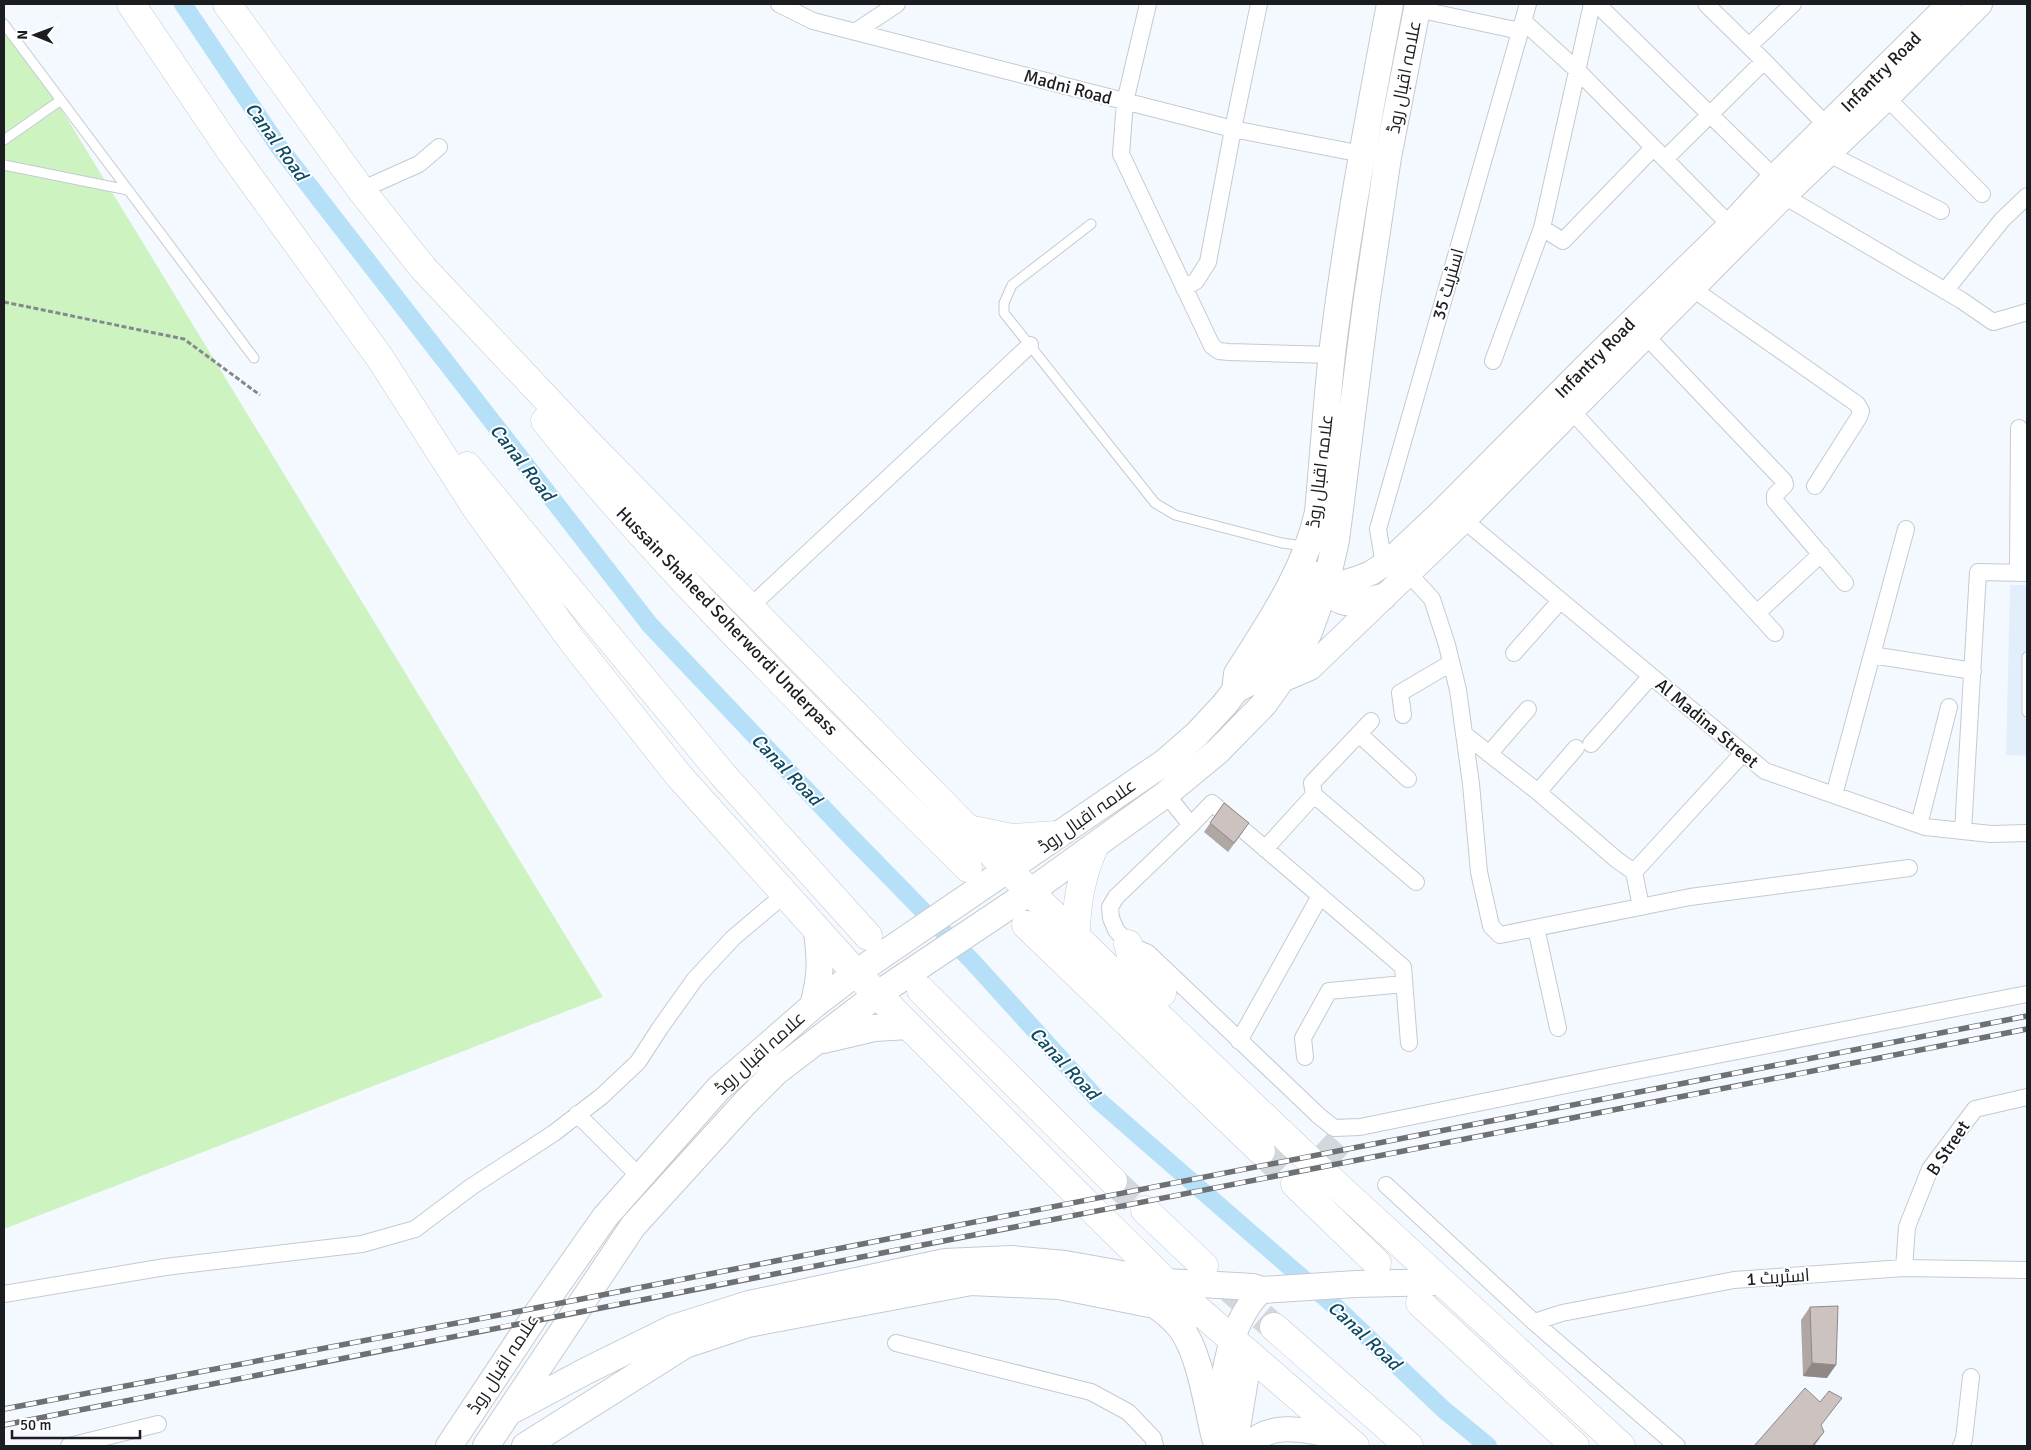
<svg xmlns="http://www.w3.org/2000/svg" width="2031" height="1450" font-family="Signika,Cairo,sans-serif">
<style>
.built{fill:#e3eefc}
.green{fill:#cdf3c1}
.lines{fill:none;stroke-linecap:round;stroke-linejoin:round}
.canal{stroke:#b5e0f7;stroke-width:18}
.highway-tunnel{stroke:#d3d8de;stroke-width:28;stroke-dasharray:28 14;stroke-linecap:butt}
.lane-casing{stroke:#c4cad1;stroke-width:11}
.street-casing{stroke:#c4cad1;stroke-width:18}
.secondary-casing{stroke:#c4cad1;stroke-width:26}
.primary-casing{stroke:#c4cad1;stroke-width:28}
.highway-casing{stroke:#c4cad1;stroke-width:29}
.path{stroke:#85898d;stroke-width:3;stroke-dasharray:5 2.5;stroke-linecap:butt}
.lane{stroke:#fff;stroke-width:9}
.street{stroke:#fff;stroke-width:16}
.secondary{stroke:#fff;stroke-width:24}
.primary{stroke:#fff;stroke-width:26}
.highway{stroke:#fff;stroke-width:28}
.rail-casing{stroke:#6d7074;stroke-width:5.5}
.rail{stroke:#fff;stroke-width:4;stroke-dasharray:11;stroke-linecap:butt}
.wall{fill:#afa7a4}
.shaded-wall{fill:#8f8886}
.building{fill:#ccc2bf;stroke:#8f8886}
.labels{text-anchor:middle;stroke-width:4;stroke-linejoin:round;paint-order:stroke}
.street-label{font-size:18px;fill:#1b1d20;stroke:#fff}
.water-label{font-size:19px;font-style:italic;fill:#0d4b65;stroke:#fff}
</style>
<rect width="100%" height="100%" fill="#f4f9ff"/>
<path class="built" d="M2010,585H2027V756L2006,755Z"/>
<path class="green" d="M4,15L603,997L4,1229Z"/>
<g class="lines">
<path class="canal" d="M183,4L279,147L650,625L847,833L972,961L1099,1101L1338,1309L1443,1409L1488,1446"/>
<path class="highway-tunnel" d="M1319,1143L1348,1170
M1261,1151L1295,1184
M1113,1181L1145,1210
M1230,1289L1274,1327"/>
<defs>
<path id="lane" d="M4,24L254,358
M4,140L61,100
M4,165L128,190
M1091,224L1012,285L1004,303V313L1155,503L1175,515L1282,543L1304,546
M2027,657V712"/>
<path id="street" d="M779,4L813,21L1233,129L1362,154
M1148,4L1125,102L1121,154L1212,346L1219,351L1229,352L1332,355
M1597,4L1774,177
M1706,4L1764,61
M1417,9L1520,31
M1523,21L1577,70L1730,225
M855,32L897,4
M1749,46L1793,4
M1887,98L1982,194
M1829,154L1941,211
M1665,159L1764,61L1827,126
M361,190L419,164L439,147
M1784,196L1961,300L1993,322L2027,312
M1542,228L1563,241L1653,148
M1184,288L1196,281L1208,262L1233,129L1259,4
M1693,289L1857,404L1861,411L1859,417L1815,486
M1945,291L2002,220L2027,196
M1646,336L1784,481L1785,485L1775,495V501L1845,583
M1493,361L1542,228L1592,4
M1571,410L1775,633
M1464,520L1765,771L1925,827L1991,834L2027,833
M1384,565L1378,529L1528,4
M2018,572L2019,428
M1408,573L1432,599L1447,645L1458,690L1471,784L1479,872L1491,926L1500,935L1690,897L1909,868
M750,607L1030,345
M1757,613L1821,554
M1514,653L1560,601
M1872,655L1973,671
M1403,715L1400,693L1451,663
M1359,734L1408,779
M1464,734L1538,792L1617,860L1634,872L1641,907
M1591,744L1651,676
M1489,754L1528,709
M1538,792L1576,748
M1166,794L1191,825
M1314,795L1416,882
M1834,795L1906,529
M1919,825L1949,707
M1963,831L1978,572L2027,573
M1265,849L1314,795L1312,783L1371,721
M1634,872L1743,753
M1536,928L1558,1028
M1239,1041L1320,896
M1409,1043L1403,967L1212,803L1191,825L1116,897L1110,907L1111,918L1116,930L1128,944L1148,953L1319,1116L1334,1128L1360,1127L1615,1075L2027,994
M1305,1057L1303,1038L1329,991L1404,984
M577,1114L640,1177
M1386,1185L1534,1322L1677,1446
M1904,1268L1907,1227L1930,1169L1975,1109L2027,1097
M4,1294L165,1267L362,1244L415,1229L471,1187L554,1133L602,1096L638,1062L660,1028L695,979L733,938L785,894
M1534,1322L1562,1313L1734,1280L1904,1268L2027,1270
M896,1343L1091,1392L1128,1412L1153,1438L1155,1446
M69,1446L158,1424
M1961,1446L1964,1439L1971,1377"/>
<path id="secondary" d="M1282,680L1310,668L1464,520L1784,196L1887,98L1980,4
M1235,691L1251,683L1268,658L1303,597L1308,593L1359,578L1371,573L1389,561L1442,511L1585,367L1730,225L1774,177L1949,4
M1215,1432C1223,1384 1225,1326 1262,1290
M1235,1446L1250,1355
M1248,1446C1271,1418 1314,1432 1344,1438"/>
<path id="primary" d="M1316,575C1340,609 1345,605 1383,597
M813,1006C821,975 821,963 817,931
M823,1040L874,1028L909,1026
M1154,1304C1164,1311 1173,1318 1180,1327C1200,1352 1207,1407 1215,1438
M513,1410L586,1371L673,1328L749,1304L945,1262L1011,1259L1065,1264L1166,1282L1253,1287L1262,1290L1356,1284L1442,1282
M449,1446L536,1315L605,1217L719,1088L813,1006L856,973L1165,762L1197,734L1224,705L1235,691L1237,674C1269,623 1305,572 1318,512C1323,460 1326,407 1332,354C1346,237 1368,120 1390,4
M486,1446L633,1226L744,1104L776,1072L878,994L1030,892L1166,794L1218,751L1264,704L1291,666L1309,632L1325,588L1336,540L1366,305L1388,157L1418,4
M525,1446L685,1345L748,1324L971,1282L1059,1286L1205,1315"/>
<path id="highway" d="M131,4L229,149L380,358L476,508L573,642L679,776L856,973L1094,1211L1166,1282L1355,1446
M227,4L361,190L423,268L587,442L1030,892L1107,967L1319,1169L1621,1446
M545,421C673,581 823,723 968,868
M467,466L723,775L868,936
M968,829L1012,838L1057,835
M1026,925L1261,1151
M1076,937C1076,904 1081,877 1094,847
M1128,944L1135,968L1162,993
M921,990L1113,1181
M1295,1184L1377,1263
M1145,1210L1204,1266
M1420,1303L1575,1446
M1274,1327L1409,1446"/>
</defs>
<use href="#lane" class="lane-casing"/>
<use href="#street" class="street-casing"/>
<use href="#secondary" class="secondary-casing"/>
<use href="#primary" class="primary-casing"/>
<use href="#highway" class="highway-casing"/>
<path class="path" d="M4,302L184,339L260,395"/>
<use href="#lane" class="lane"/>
<use href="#street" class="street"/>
<use href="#secondary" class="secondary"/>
<use href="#primary" class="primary"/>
<use href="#highway" class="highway"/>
<defs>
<path id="rail" d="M4,1409L510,1313L2027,1016
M4,1425C678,1291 1353,1162 2027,1029"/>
</defs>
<use href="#rail" class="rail-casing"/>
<use href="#rail" class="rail"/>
</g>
<path class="wall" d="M1224,803L1243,832L1228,852L1204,832Z
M1810,1307L1827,1378L1803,1376L1801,1320Z"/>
<path class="shaded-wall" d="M1812,1363L1836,1365L1827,1378L1803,1376Z
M1824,1432L1814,1446H1812Z"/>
<path class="building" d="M1224,803L1249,823L1234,843L1210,823Z
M1838,1306L1836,1365L1812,1363L1810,1307Z
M1805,1388L1820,1402L1829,1391L1842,1398L1821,1425L1824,1432L1812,1446H1754Z"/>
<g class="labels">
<g class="street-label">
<text transform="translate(1881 72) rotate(-45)" y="6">Infantry Road</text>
<text transform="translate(1404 77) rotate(-79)" y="6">علامہ اقبال روڈ</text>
<text transform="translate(1068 87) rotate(15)" y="6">Madni Road</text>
<text transform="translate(1448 284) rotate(-74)" y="6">اسٹریٹ 35</text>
<text transform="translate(1595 358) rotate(-45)" y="6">Infantry Road</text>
<text transform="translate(1320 471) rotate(-83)" y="6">علامہ اقبال روڈ</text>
<text transform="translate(727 621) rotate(46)" y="6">Hussain Shaheed Soherwordi Underpass</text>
<text transform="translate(1707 723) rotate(40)" y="6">Al Madina Street</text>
<text transform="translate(1087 816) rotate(-35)" y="6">علامہ اقبال روڈ</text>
<text transform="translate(760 1053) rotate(-42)" y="6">علامہ اقبال روڈ</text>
<text transform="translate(1948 1148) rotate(-56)" y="6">B Street</text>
<text transform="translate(1778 1277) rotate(-4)" y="6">اسٹریٹ 1</text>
<text transform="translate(503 1364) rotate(-57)" y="6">علامہ اقبال روڈ</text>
</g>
<g class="water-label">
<text transform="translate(277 141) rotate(54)" y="7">Canal Road</text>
<text transform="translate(523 462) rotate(52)" y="7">Canal Road</text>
<text transform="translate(787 769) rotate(46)" y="7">Canal Road</text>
<text transform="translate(1065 1063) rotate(47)" y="7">Canal Road</text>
<text transform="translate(1365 1335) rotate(43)" y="7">Canal Road</text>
</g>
</g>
<rect width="2031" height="1450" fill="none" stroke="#1b1d20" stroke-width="10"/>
<g transform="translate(35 35) rotate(271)" stroke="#ffffff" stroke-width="4" paint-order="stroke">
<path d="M0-4L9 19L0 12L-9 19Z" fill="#1b1d20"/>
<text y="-8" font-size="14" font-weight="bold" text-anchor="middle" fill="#1b1d20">N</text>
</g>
<path d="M12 1430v8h128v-8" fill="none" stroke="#1b1d20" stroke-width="2.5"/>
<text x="20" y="1430" font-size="15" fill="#1b1d20" stroke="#ffffff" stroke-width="4" paint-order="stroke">50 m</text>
</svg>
